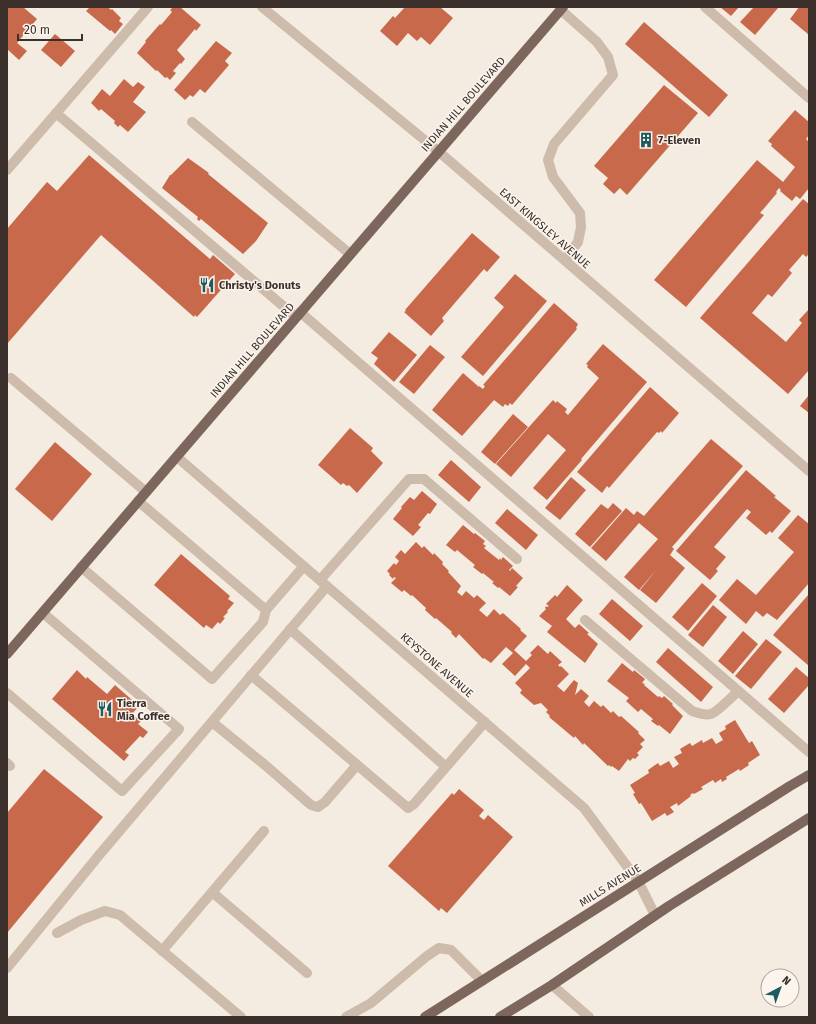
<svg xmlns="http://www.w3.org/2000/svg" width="816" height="1024" font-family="'Fira Sans',sans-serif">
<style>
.building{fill:#c8694b}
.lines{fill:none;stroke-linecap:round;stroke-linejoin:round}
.minor{stroke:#cdbbac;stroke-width:10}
.major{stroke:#7d675c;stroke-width:10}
.labels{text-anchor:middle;stroke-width:3;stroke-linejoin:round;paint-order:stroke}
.street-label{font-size:11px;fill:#3b302b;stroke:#fbf5ee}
.poi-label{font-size:11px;font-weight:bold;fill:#3b302b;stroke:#fbf5ee;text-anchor:start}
</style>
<rect width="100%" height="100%" fill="#f4ebe1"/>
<path class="building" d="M7,7H23L37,19L17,43L27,51L19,60L7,49Z
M90,7H108L111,10L112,9L121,18L119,21L123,24L115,34L111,30L110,31L86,11Z
M173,7H180L201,25L196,31L195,29L177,50L185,59L181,64L180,63L173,71L176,73L170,80L167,77L165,78L157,70L156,71L137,53L146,42L145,41L160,24L161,25L172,12L170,10Z
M405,7H440L453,18L430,45L421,37L417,41L408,33L397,46L380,31L393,16L395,18Z
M720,7H739L731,16Z
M754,7H776L778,8L755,35L740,22Z
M799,7H809V35L790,19Z
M644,22L728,95L709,117L625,44Z
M55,34L75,51L61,67L41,50Z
M216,41L232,53L225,61L229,65L205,93L200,89L193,97L190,95L185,100L174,90Z
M124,79L133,87L138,82L145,87L133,102L146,112L128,132L120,125L118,127L114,123L115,121L101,109L99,111L91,103L102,89L110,96Z
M664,85L698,113L627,195L620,188L614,194L603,184L608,178L594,166Z
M795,110L809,122V135L806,139L809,142V188L800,199L796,196L792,201L780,191L781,190L779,188L776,192L777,193L760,213L764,215L686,307L654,280L757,160L783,182L795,167L771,146L772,144L768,141Z
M89,155L210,259L213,255L235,274L197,317L195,315L194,317L101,235L7,344V229L47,182L57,191Z
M188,158L209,173L208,174L268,223L256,241L243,254L201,219L199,221L197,219L198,217L162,188L170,175H171Z
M803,199L809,204V256L808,255L806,257L803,254L789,270L792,273L772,297L768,294L752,313L786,342L802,323L799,320L809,309V370L788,394L700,318Z
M472,233L500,257L487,272L484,269L442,318L444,321L431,336L404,312L406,311L405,310Z
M515,274L547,301L483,376L461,357L504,307L494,298Z
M554,303L578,324L576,328L577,329L512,405L510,403L508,406L505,404L503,407L494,400L462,436L432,410L463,373L479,387V386L483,389L485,386L483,385Z
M389,332L417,355L394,382L374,364L378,358L371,353Z
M603,344L647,382L581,459L582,460L547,500L533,488L566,450L548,434L511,477L496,464L553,400L556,403L557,401L567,409L565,412L568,415L599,378L587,367L588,365L586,364Z
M430,345L445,357L414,394L399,382Z
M650,387L679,413L662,433L661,431L659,433L657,432L609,488L607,486L602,493L577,472Z
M809,395V413L800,406Z
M513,414L528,427L495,464L481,452Z
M350,428L373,448L371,451L383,463L357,493L349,485L347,486L343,483L341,485L318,465Z
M711,439L743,466L672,547L674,549L670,555L685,568L656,603L640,590L657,569L639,590L624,577L658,539L639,523L606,561L591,548L626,508L634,515L637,511L644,516Z
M55,442L92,474L52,521L15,489Z
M451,460L481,487L469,502L438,475Z
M746,470L776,496L774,497L791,511L772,533L770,531L766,535L746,518L751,512L747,509L714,547L726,557L716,569L718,571L710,580L676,551Z
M571,477L586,490L560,520L545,508Z
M422,491L437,504L430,514L428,513L418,525L421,527L413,536L393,519L402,508L401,507L410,497L414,500Z
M613,503L622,511L590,547L575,534L601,504L608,509Z
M507,509L538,535L526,550L495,523Z
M798,515L809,524V583L777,620L767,613L763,617L756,611L746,624L719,600L737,579L756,595L794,552L778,538Z
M463,525L474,534L475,533L485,541L483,544L486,546L484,548L499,560L500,558L501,560L503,557L513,566L509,570L510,571L512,568L523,578L516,586L518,587L510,596L499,587L498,588L492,583L494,582L483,573L482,574L473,567L475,565L457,550L455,552L446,545Z
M416,542L422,548L424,546L433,555L434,553L443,562L442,564L449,571L448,572L461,586L457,592L462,596L466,591L474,598L477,595L486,603L479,610L487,617L494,609L500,615L503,613L521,629L520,630L527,636L514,650L526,661L532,655L530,653L538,645L548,654L550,651L562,662L558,665L560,667L561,666L569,674L557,686L564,692L574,680L578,683L575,695L581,689L589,696L584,702L589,707L594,701L601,707L603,705L611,713L613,711L619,717L621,716L639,732L638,733L645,740L640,744L643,747L637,753L639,755L635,759L633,758L630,761L628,759L619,771L612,766L611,767L609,765L608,766L584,743L583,745L575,736L574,738L549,717L550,716L546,712L548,710L541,703L534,705L520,693L522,690L515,683L530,668L526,664L515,676L502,664L513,653L506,647L491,663L484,658L483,659L459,634L456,638L451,633L452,632L436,618L435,619L425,610L426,608L412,595L411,596L404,590L402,592L391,583L396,578L394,577L393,579L389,575L390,574L387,571L394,563L396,565L399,561L395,557L401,550L405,554Z
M181,554L230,596L228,599L234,603L227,611L228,612L223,617L225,618L220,624L218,622L212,629L206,625L204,628L154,585Z
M702,583L717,596L688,631L672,617Z
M567,585L583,600L566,619L575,628L579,624L589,633L587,634L598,644L585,663L547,632L552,626L539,616L546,609L545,608L546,606L547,607L549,606L546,604L555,595L557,597Z
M809,594V666L773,635Z
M612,599L643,626L630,641L599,614Z
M713,605L727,617L703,647L688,635Z
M743,631L758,644L733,674L718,661Z
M766,639L782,652L751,689L735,676Z
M668,648L713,687L701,702L656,662Z
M622,663L633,672L634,670L645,679L642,683L645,684L644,685L658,697L659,696L662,698L664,696L673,704L672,705L683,716L670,734L659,725L658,726L651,721L653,719L641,709L638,712L626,701L629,698L607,681Z
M796,667L809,678V685L784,713L768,699Z
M77,670L86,679L87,677L107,694L115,685L139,706L132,714L141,721L138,724L148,732L143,738L140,736L125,752L129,755L124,761L52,699Z
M735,720L749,743L752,741L760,755L748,763L749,765L740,771L739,769L726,777L727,779L722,782L721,779L715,783L713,780L701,787L703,789L694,794L693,793L690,795L691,796L678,806L677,803L670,807L674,812L667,816L665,813L652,821L641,803L639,804L633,794L635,793L630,785L649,773L648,770L658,763L660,766L669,761L673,768L679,764L674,757L682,753L680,749L690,743L692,746L702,740L703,743L712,738L716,744L723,740L719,733L726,729L725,726Z
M44,769L103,817L7,933V813Z
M459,789L484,810L479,816L484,820L488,815L513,837L447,913L441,908L439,911L388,866L452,793L454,795Z"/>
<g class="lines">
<path class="minor" d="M262,7L438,151L809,471
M705,7L809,98
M561,10L597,42L608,57L613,75L554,144L548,160L553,177L580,213L581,227L578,242L565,260
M56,113L296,317
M192,122L350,254
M7,170L148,7
M300,312L809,752
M11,378L146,492
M177,457L584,808L638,881L655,915
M138,501L266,610
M81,567L212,679L263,622L266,610L304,566
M320,580L409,479H424L517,559
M585,620L692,711C698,713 705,716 711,714C717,712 733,696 738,691
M290,629L446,767L485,722
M251,675L408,808L414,804L446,767
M7,693L122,791L179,729L43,613
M212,722L265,765L311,805L318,807L325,802L357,765
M7,763L10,766
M212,892L307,973
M57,933L81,920L105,911L120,915L241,1017
M162,951L264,831
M7,968L100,854L327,586
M552,985L589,1017
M346,1017L371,1003L427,956L439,948L451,950L482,981"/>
<path class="major" d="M7,654L563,7
M425,1017L790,786L809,775
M500,1017L552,985L669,906L809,818"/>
</g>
<defs>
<symbol id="building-bare" viewBox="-9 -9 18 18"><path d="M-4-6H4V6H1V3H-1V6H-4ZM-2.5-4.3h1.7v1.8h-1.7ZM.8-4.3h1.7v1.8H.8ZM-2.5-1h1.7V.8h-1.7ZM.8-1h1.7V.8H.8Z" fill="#1f5a5e" stroke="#fbf5ee" stroke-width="2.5" paint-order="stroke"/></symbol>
<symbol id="restaurant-bare" viewBox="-9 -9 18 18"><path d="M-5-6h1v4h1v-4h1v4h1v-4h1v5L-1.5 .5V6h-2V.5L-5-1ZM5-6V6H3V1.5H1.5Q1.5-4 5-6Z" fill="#1f5a5e" stroke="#fbf5ee" stroke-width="2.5" paint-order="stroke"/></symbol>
</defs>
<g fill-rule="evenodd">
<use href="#building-bare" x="635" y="129" width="22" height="22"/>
<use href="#restaurant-bare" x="196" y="274" width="22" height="22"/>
<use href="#restaurant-bare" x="94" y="698" width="22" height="22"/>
</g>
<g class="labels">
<g class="street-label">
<text transform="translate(463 104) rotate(-49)" y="4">INDIAN HILL BOULEVARD</text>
<text transform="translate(545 228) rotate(41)" y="4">EAST KINGSLEY AVENUE</text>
<text transform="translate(252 350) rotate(-49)" y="4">INDIAN HILL BOULEVARD</text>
<text transform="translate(437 665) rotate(41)" y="4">KEYSTONE AVENUE</text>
<text transform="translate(610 885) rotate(-32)" y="4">MILLS AVENUE</text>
</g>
<g class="poi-label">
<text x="658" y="144">7-Eleven</text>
<text x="219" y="289">Christy's Donuts</text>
<text x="117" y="707">Tierra<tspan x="117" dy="13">Mia Coffee</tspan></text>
</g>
</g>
<rect width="816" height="1024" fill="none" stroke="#3b302b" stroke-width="16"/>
<g transform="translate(780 988) rotate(41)"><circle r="19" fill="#fbf5ee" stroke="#aea6a0"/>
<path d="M0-3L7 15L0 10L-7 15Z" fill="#1f5a5e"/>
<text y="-6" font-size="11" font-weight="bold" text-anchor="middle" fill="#3b302b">N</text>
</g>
<path d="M18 34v6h64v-6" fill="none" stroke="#3b302b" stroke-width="2"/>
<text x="24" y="34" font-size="12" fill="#3b302b" stroke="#fbf5ee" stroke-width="3" paint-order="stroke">20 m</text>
</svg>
